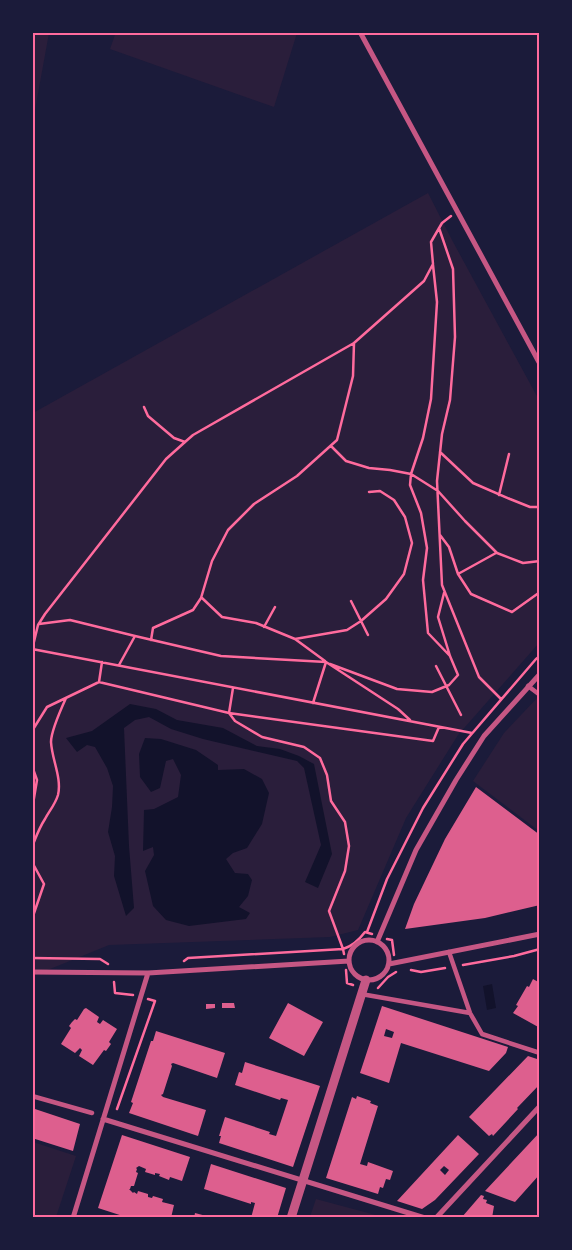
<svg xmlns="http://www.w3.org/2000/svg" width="572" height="1250" font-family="Spectral,serif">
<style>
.green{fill:#2a1e3b}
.water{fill:#12122b}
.building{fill:#dd5f8e;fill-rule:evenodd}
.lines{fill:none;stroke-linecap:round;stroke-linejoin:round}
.path{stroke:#ff6b9d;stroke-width:2.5}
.pedestrian{stroke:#c65784;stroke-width:4.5}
.minor{stroke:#c65784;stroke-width:5}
.tertiary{stroke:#c65784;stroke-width:9}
.neatline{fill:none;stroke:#ff6b9d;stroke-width:2}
</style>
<rect width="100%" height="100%" fill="#1b1b3a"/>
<path class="green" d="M33,32L49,33L33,121L32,33Z
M116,32H297V33L274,107L110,49Z
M428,193L452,240L539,400V643L458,735L406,818L358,930L330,937L109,945L33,976V413Z
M539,696V831L473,781L504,733Z
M33,1142L76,1156L56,1217H33Z
M316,1199L383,1217H310Z"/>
<path class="water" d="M130,704L156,709L177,720L223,728L257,746L280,749L299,756L314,764L332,854L318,888L305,882L321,845L304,768L297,761L203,739L171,729L149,717L135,720L124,728L129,846L134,908L126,916L114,876L115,856L108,832L112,807L113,786L107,768L95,747L87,745L77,752L66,738L92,731Z
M145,738L161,739L196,750L218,765V770L244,769L262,779L269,793L262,824L247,848L233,853L226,859L235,873L248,874L252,880L248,896L239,907L250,913L246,919L189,926L166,920L153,906L145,871L154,855L153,847L143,851L144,810L154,809L178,797L181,775L173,759L166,761L160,788L151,792L140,777L139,754Z
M492,984L496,1008L487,1010L483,986Z"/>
<path class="building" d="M476,787L540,835V905L485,918L405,929L414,904L445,839Z
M533,979L540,983V1028L513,1013L518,1006L516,1005L527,986L529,987Z
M222,1003H234L235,1008H222Z
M288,1003L323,1022L304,1056L269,1038Z
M206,1004H215V1008L206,1009Z
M382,1006L508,1047L506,1053L489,1071L401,1043L389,1083L360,1073ZM386,1029L394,1032L392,1038L384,1036Z
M86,1008L99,1017L97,1022L100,1024L103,1020L117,1029L109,1042L111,1044L106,1051L104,1050L93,1065L79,1056L82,1050L80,1048L75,1053L61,1044L71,1028L69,1026L72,1022L75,1019L77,1020L84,1009Z
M156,1031L225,1053L217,1078L173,1063L171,1064L172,1066L163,1094L161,1095L163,1097L206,1110L198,1136L129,1113L133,1103L131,1102L151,1041H153Z
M528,1056L540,1060V1084L517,1108L518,1109L493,1136L492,1134L489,1136L469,1117Z
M245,1062L320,1086L293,1167L219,1143L221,1136H219L225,1117L270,1132L269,1134L276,1136L288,1100L281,1098L280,1100L235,1085L239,1072L242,1073Z
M357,1096L371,1101L370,1103L378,1106L360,1164L367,1166L368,1162L393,1171L390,1180L386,1179L383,1188L380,1187L378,1194L326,1178L352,1097L356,1099Z
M32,1108L80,1124L73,1151L32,1138Z
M540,1132V1152L537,1160L540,1161V1174L515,1202L485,1191Z
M122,1135L190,1157L182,1181L170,1177L169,1180L159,1176L160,1174L155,1173V1175L145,1172L146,1169L139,1166L136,1168L137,1169L136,1172L138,1173L134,1186H131L130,1189H129L133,1193L134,1192L137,1194L138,1191L148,1194V1197L152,1198L153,1196L163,1199L162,1202L174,1205L171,1218H129L98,1208Z
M458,1135L479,1154L435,1200L422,1209L397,1201ZM444,1166L449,1170L445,1175L440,1170Z
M211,1164L286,1188L277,1218H251L255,1203L251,1202V1204L204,1189Z
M481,1195L484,1196L483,1199L487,1200L486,1203L494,1206L492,1218L462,1217Z
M195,1213L210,1217L209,1218H194Z"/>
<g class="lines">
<path class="path" d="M439,228L453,269L455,337L450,400L442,434L437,481L442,585L479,677L501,699
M433,265L437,302L431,399L423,438L411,474L410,485L421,513L427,548L423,580L428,633L450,656
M144,407L148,416L174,438L185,442
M331,446L346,461L369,468L390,470L411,474L438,491L465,521L497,553L523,563L540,561
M440,452L473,483L510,499L530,507H540
M499,495L509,454
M440,535L449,547L458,574L471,594L512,612L540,592
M458,574L496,553
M202,598L222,617L256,623L295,639L325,661
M351,601L368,635
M39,624L70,620L135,636L221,656L326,662L398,709L410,720
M264,627L275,607
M295,639L347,630L361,621L386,599L404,574L412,543L405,517L394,500L380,491L369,492
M151,640L153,628L193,610L201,598L212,561L228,530L254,504L297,476L337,440L353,376L354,343
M32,649L472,733
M32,650L38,625L45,614L166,459L185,442L193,435L354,343L424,281L433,264L431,242L442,223L451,216
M102,662L99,682L229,713L235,721L262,737L304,747L320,758L327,775L331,801L345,822L349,846L345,871L329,911L343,949L344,954
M330,664L397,689L432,692L449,685L458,675L450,656L438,617L444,593
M119,665L135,636
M436,666L461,715
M233,688L229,713L433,741L439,727
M313,703L326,662
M32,731L47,707L99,682
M32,766L37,780L32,810
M32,847C36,837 39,828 45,819C49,811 55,805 58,795C62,778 52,760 51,742C51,731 61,709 66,698
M32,862L44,884L32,919
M367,932L387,879L423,808L463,744L536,659L540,656
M387,939L392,940L394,955
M32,958L100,959L108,964
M184,961L188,958L343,949C353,946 359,940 365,932L372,934
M463,965L514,956L540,949
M346,970L347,983L353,985
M411,970L421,972L445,968
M114,982L115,993L133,995
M378,988L388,977L396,972
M117,1109L155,1001L148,999"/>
<path class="pedestrian" d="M528,686L540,695
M449,952L470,1013L482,1034L540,1053
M361,994L470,1013
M32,1096L92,1113"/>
<path class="minor" d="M360,32L540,364
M349 960a20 20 0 1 1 40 0a20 20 0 1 1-40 0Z
M377,942L416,850L456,780L484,736L540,674
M389,964L540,934
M32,972L148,973L349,961
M103,1119L425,1218
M73,1218L148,973
M436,1218L540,1106"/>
<path class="tertiary" d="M291,1218L366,980"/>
</g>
<rect width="572" height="1250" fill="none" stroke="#1b1b3a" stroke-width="68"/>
<rect x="34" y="34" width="504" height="1182" class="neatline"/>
</svg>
